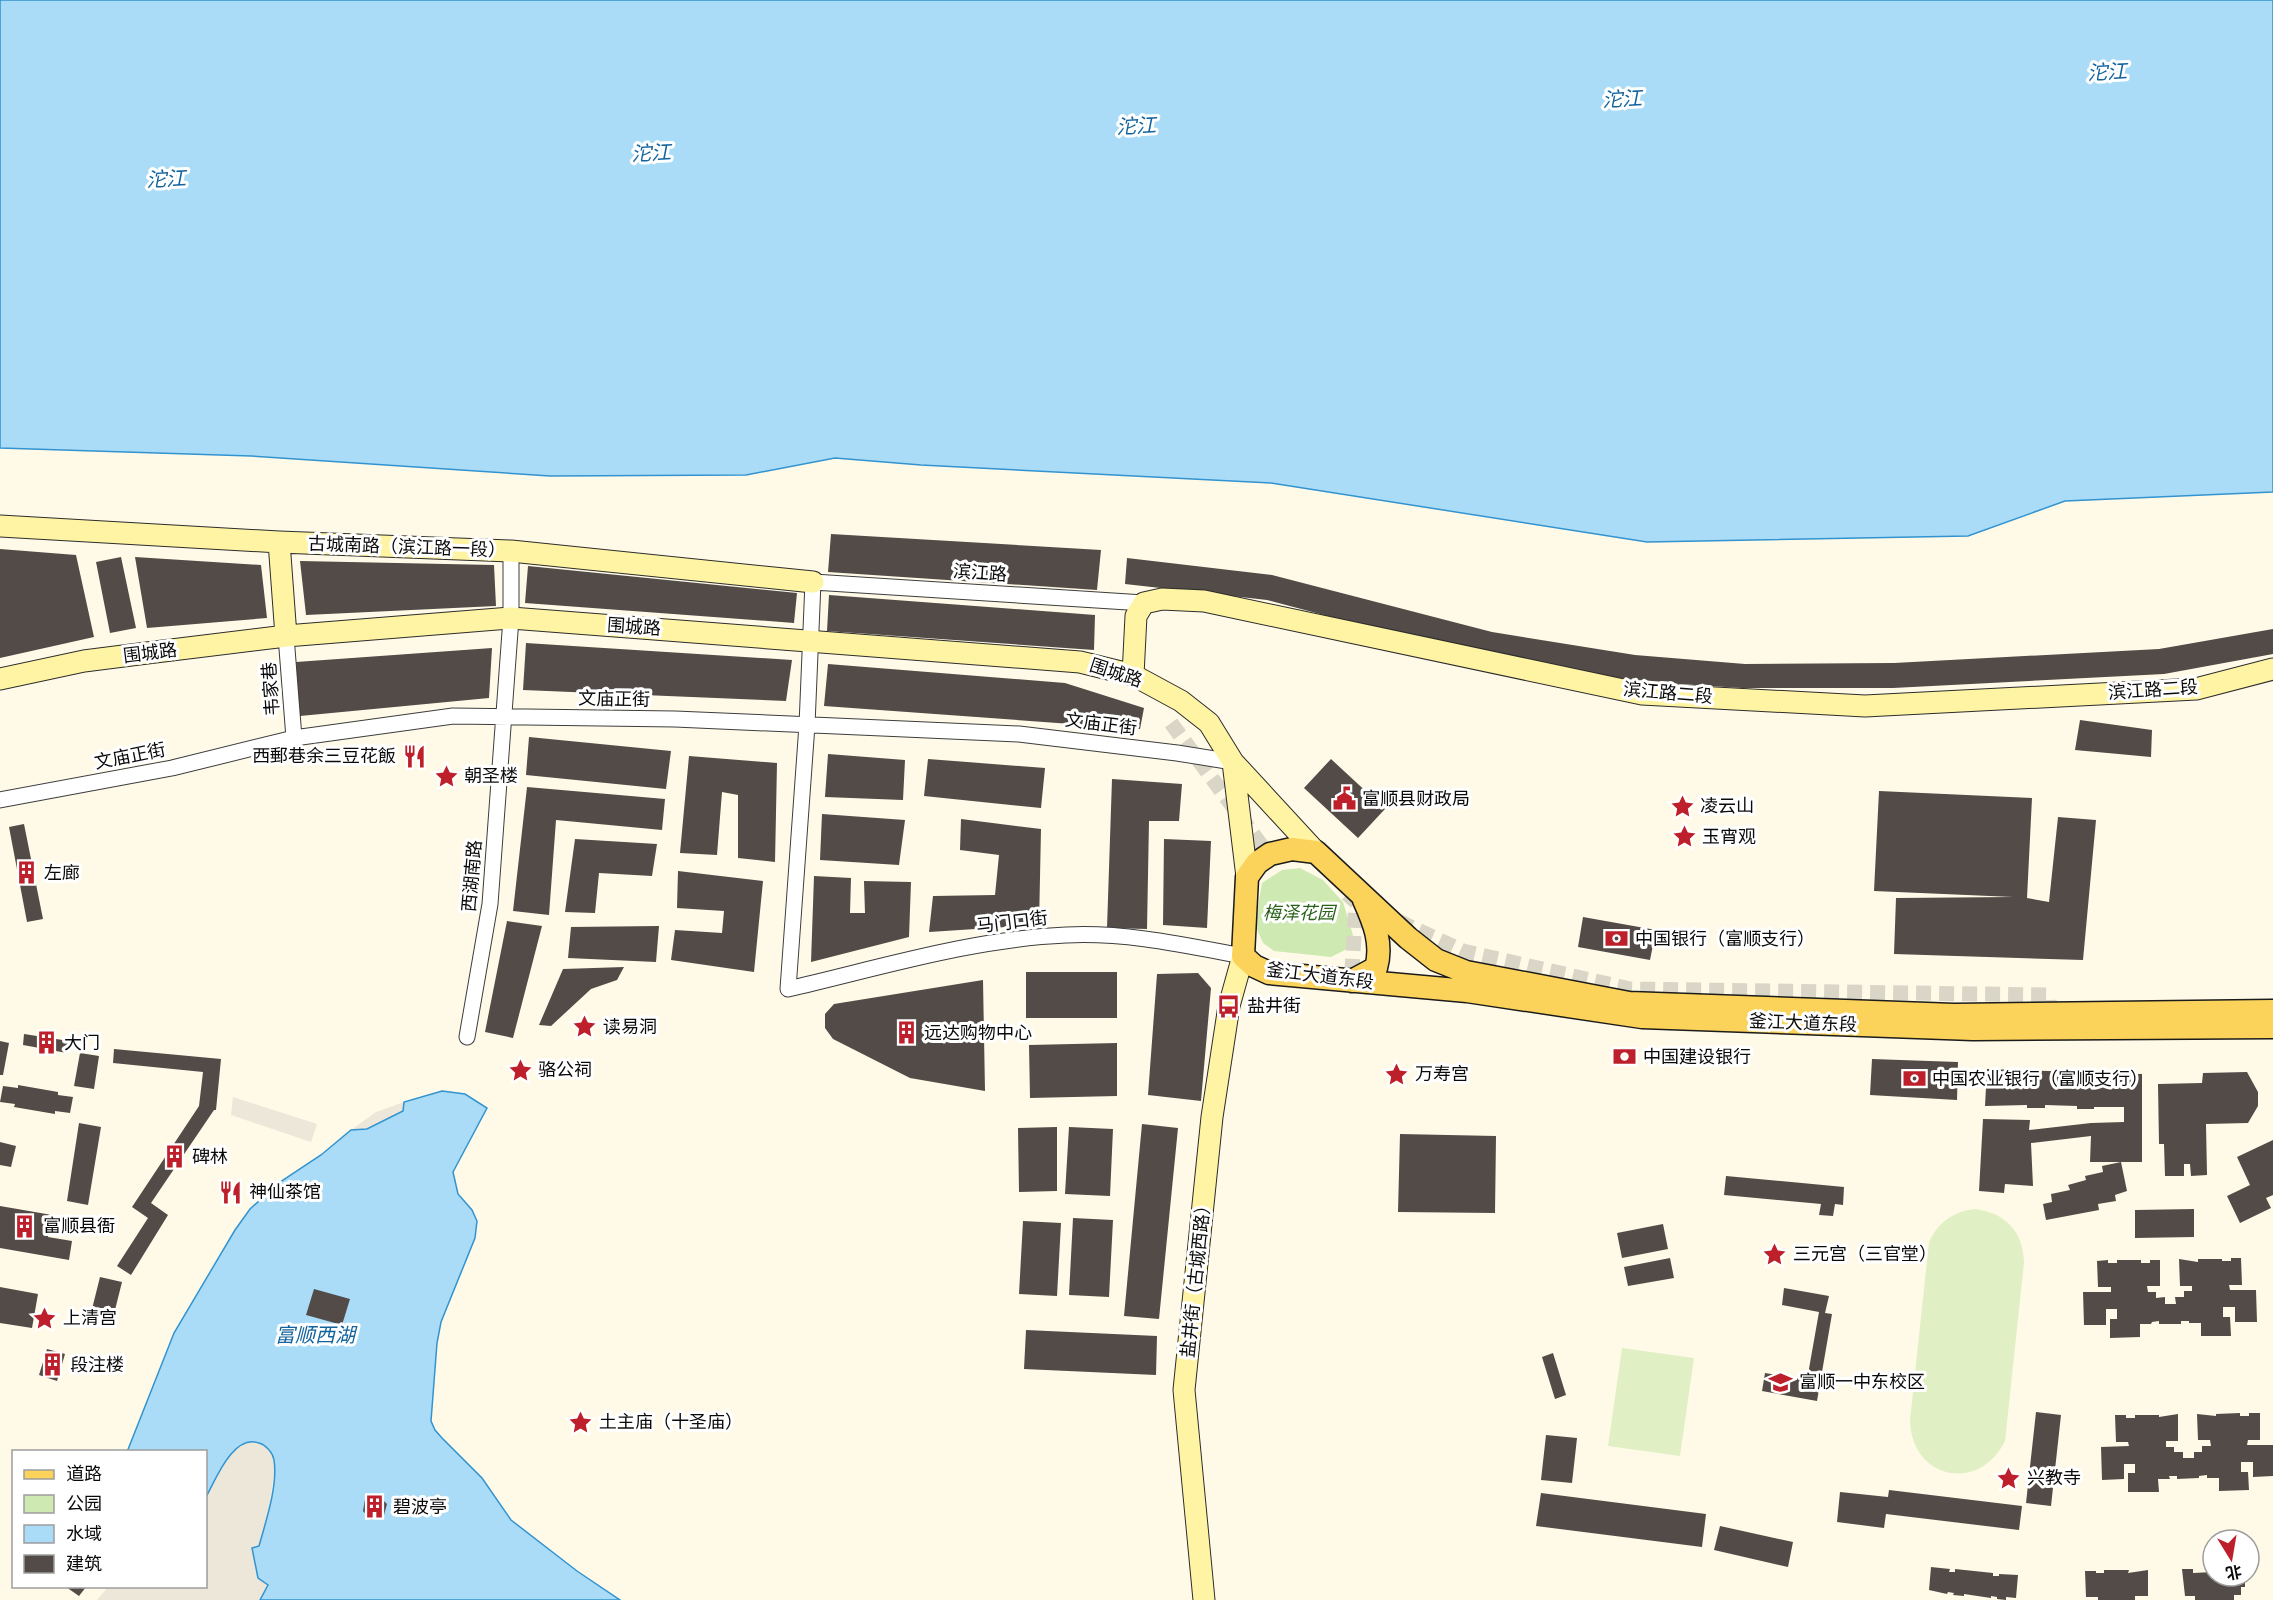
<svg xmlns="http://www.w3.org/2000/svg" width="2273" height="1600" font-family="Georgia,'Noto Sans SC',serif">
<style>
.green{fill:#cfe9b2}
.pitch{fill:#e1f0c4}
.plaza{fill:#ede7d9}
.water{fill:#abdcf7;stroke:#3193d0;stroke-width:1.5}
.building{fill:#534b47}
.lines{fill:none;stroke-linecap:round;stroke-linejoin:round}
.street-tunnel{stroke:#dad6c7;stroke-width:15;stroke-dasharray:15 8;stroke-linecap:butt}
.street-casing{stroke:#3d3d3d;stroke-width:17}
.secondary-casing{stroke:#2c2c2c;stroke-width:23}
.primary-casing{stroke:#1b1b1b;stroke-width:25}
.street{stroke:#fff;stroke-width:15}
.secondary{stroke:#fff4a3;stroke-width:21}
.primary{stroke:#fcd35a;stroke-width:22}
.labels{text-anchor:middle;stroke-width:6;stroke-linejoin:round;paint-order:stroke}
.street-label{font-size:18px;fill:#0a0a0a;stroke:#fff}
.poi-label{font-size:18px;fill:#0a0a0a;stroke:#fff;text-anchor:start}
.park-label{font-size:18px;font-style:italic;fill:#2a621a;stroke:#fff}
.water-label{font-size:20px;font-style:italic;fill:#12639e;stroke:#fff}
</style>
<rect width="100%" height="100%" fill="#fffae8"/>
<path class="green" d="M1300,868L1323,880L1343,902L1353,935L1347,949L1331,957L1274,951L1263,943L1255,925L1262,883L1282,870Z"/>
<path class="pitch" d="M1974,1209C2005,1212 2024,1232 2024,1263L2005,1441C1979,1494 1911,1479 1910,1420L1929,1242C1938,1223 1952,1212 1974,1209Z
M1622,1348L1694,1358L1680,1456L1608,1446Z"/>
<path class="plaza" d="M233,1097L317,1124L311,1142L231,1115Z
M404,1102L403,1111L367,1129L351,1130L376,1112Z
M247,1442L259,1443L269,1449L274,1458V1474L268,1515L259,1546L268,1585L260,1600H97L108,1587L206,1586V1497L231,1453L238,1446Z"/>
<path class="water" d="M0,0H2273V492L2065,501L1968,536L1647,542L1271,483L921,465L835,458L746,475L550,476L251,456L0,448Z
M442,1091L465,1094L487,1108L453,1172L458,1194L472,1210L477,1221L475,1238L441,1322L437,1343L431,1421L435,1430L442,1438L482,1478L511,1520L577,1571L620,1600H260L268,1585L258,1578L252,1548L259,1546C266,1521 278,1485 274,1460C273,1453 266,1445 259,1443C233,1434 216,1479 206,1497V1452H127L174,1333L235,1230L250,1209L280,1182L321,1155L351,1130L367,1129L403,1111L404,1102Z"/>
<path class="building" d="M831,534L1101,550L1097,590L828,572Z
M0,549L76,555L94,637L0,658Z
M121,557L136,628L110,633L96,562Z
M135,557L261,565L267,618L147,628Z
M1127,558L1272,575L1492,632L1635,655L1745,664L1894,663L2159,649L2273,629V654L2164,674L1893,688H1742L1631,681L1482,657L1267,600L1125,584Z
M300,561L494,565L496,606L306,615Z
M528,566L797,593L794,623L525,603Z
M829,595L1095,615L1094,650L827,631Z
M526,643L792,660L786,701L523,690Z
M492,648L489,698L300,716L296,662Z
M828,664L1065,683L1144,708L1140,729L824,706Z
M2080,720L2152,730L2151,757L2075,750Z
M529,737L671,751L666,789L526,775Z
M828,754L905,760L903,800L825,797Z
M689,756L777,763L775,862L738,858V795L722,792L717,855L680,853Z
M928,759L1045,768L1041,808L924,796Z
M1331,759L1385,809L1358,838L1304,788Z
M1112,779L1182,784L1179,821H1149L1147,929L1107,928Z
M527,787L665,799L662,830L556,820L549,915L513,911Z
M1879,791L2032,798L2027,898L2049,902L2058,817L2096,820L2083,960L1894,954L1896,898L2013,897L1874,891Z
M822,814L905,820L899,865L820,860Z
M961,819L1041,829L1039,925L929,932L933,896L995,895L999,855L960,850Z
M24,824L43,919L27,922L9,827Z
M575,839L657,844L652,876L599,873L595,913L565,912Z
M1164,839L1211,841L1207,928L1163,925Z
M678,871L763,881L754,972L671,960L675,930L722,933L724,911L677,908Z
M814,876L851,878L850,913H865L864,881L911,882L909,937L811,962Z
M1583,917L1656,930L1650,960L1578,947Z
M507,921L542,926L513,1038L485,1032Z
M659,926L656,962L568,958L571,927Z
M624,967L617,980L591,989L551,1026L539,1025L563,969Z
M1026,972H1117V1018H1026Z
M1198,973L1211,988L1201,1101L1148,1095L1157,974Z
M983,980L985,1091L910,1078L833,1039L825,1028V1014L834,1004Z
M24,1034L69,1041L67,1053L23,1045Z
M0,1041L9,1043L3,1075H0Z
M1117,1043V1096L1030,1098L1029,1045Z
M114,1049L221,1059L216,1110H214L151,1203L168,1215L131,1275L117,1266L148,1218L132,1207L199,1106L203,1072L113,1063Z
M80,1053L99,1056L94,1089L74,1086Z
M1872,1059L1958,1062L1957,1100L1870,1095Z
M1987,1069L2142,1074V1162H2090L2091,1136L2031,1143L2033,1186L2005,1184L2004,1193L1979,1191L1983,1119L2030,1120L2029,1130L2091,1123L2124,1122V1107H2094V1109H2077V1106L2045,1105V1108H2027V1105L1985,1106Z
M2247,1072L2258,1092V1106L2248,1123L2206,1124L2207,1175L2191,1176L2190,1164H2184V1176H2165L2164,1144H2159L2158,1084L2202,1083L2203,1073Z
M18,1085L58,1092V1095L73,1097L70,1113L55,1111V1114L14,1107L15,1104L0,1102L3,1086L18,1088Z
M79,1123L101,1127L88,1205L67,1201Z
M1142,1124L1178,1128L1159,1319L1124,1316Z
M1057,1127V1191L1019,1192L1018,1128Z
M1069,1127L1113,1129L1110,1196L1065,1194Z
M1400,1134L1496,1136L1495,1213L1398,1212Z
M2273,1140V1195L2266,1198L2271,1208L2240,1223L2227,1196L2250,1185L2237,1157Z
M0,1142L16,1146L11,1167L0,1165Z
M2121,1162L2127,1191L2115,1195L2116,1201L2098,1204L2099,1210L2046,1220L2043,1204L2052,1202L2051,1194L2070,1190L2068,1185L2086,1180L2085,1176L2103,1172L2102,1166Z
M1726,1176L1844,1187L1843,1205L1835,1204L1833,1216L1819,1215L1821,1204L1724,1195Z
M0,1206L52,1215L48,1237L72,1241L69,1260L0,1248Z
M2194,1209V1237L2135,1238V1210Z
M1073,1218L1113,1220L1109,1297L1069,1295Z
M1023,1221L1061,1223L1057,1296L1019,1294Z
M1663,1224L1668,1249L1622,1258L1617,1233Z
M1670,1258L1674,1278L1628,1286L1624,1267Z
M2231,1258H2241L2242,1285H2229L2230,1290H2256L2257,1322H2235V1307H2223V1317H2230L2231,1336H2201V1323H2189V1321H2181V1324H2159V1321L2152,1322L2151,1324H2140V1337L2110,1338V1319H2117V1309H2106V1325H2084L2083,1292H2111V1287H2098L2097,1261L2108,1260V1263H2117V1260H2141V1263H2150V1260H2160V1286H2147L2148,1292H2156V1298L2165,1297V1304H2176L2175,1297H2184V1291H2192V1286H2180L2179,1259L2198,1262V1259H2222V1261H2231Z
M100,1277L122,1282L114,1314L92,1309Z
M0,1287L38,1294L32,1328L0,1323Z
M1784,1288L1829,1296L1825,1313L1832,1314L1817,1401L1762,1391L1765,1373L1807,1380L1819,1312L1782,1305Z
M314,1289L350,1299L342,1325L306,1315Z
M1026,1330L1157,1336L1156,1375L1024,1369Z
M47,1349L65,1354L57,1381L39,1375Z
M1553,1353L1566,1395L1555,1399L1542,1357Z
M2036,1412L2061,1415L2051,1506L2026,1503Z
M2240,1413V1416H2249V1413H2260V1440H2248L2247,1445H2273V1476L2253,1477V1462H2241V1472H2248L2249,1490L2219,1491V1478H2207V1475L2199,1476V1478L2177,1479V1476H2169L2170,1479H2158L2159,1492H2128V1473H2135V1464H2124V1479L2102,1480L2101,1447L2129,1446L2128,1442H2116L2115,1415H2126V1418H2135V1415H2159V1417L2178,1414V1441H2166V1447H2174V1452H2183V1458H2194V1452H2202V1446H2211L2210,1440H2198L2197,1414L2216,1416V1414Z
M1546,1435L1577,1438L1572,1483L1541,1480Z
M1889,1490L2022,1506L2019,1530L1886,1514L1884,1528L1837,1522L1840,1492L1888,1497Z
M1541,1493L1706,1514L1702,1547L1536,1526Z
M378,1495L387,1504L384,1515L371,1520L363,1511L365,1499Z
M1720,1526L1793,1542L1788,1567L1714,1550Z
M1931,1567L1950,1569L1949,1572H1955V1569L1993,1573V1576H1999V1574L2018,1575L2016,1598L2006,1597V1600L1997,1599V1597L1991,1596V1598L1964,1594V1596L1953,1595L1954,1593L1948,1592L1947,1594L1929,1590Z
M2182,1569H2193V1573L2213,1572V1576H2245V1587H2241V1595H2234V1600H2195V1596H2185Z
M2104,1570H2129L2128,1573L2148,1570V1596H2135V1600H2098V1597H2086L2085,1571H2096V1573H2104Z
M66,1587H86L79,1596Z"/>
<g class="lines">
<path class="street-tunnel" d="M1171,723L1273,861
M1347,894L1356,902L1352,970
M1398,921L1463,951L1630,989L2049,995L2050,1023"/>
<defs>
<path id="street" d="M1144,603L813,582L807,725L788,989C879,968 972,939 1066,935C1126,932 1184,945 1243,956
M286,636L294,738
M0,800L172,768L294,738L453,716L675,719L1019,734L1177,753L1233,762
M467,1037L490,904L511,618V551"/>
<path id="secondary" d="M0,526L279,542L511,551L813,582
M279,542L286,636
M1133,675L1136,616L1144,603L1162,599L1204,601L1642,694L1865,706L2196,689L2273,669
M0,679L84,661L147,653L286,636L511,618L1080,662L1133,675L1181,701L1209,723L1233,762L1316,852
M1233,762L1247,877
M1204,1600L1184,1390L1212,1117L1229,1006L1243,956"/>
<path id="primary" d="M1352,981L1376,968C1383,944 1374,922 1364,900
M2273,1011L1954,1015L1629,1003L1466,972L1436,960L1408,938L1316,852L1292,849L1270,854L1257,863L1247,877L1243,956L1254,966L1269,973L1467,991L1642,1017L1973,1029L2273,1027"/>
</defs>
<use href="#street" class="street-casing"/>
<use href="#secondary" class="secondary-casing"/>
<use href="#primary" class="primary-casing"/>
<use href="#street" class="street"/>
<use href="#secondary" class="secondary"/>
<use href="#primary" class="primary"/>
</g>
<defs>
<symbol id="restaurant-bare" viewBox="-9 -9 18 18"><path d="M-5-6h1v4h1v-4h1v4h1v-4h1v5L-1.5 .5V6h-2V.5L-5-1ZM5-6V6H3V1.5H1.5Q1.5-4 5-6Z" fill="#bd202a" stroke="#fff" stroke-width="2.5" paint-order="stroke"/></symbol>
<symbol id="sight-bare" viewBox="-9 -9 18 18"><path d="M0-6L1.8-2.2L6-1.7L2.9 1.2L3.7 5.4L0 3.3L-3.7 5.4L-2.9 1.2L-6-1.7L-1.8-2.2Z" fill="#bd202a" stroke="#fff" stroke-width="2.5" paint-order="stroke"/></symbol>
<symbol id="civic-bare" viewBox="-9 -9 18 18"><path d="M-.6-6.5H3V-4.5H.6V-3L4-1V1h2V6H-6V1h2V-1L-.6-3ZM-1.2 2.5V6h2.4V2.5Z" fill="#bd202a" stroke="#fff" stroke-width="2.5" paint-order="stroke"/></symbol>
<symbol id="building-bare" viewBox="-9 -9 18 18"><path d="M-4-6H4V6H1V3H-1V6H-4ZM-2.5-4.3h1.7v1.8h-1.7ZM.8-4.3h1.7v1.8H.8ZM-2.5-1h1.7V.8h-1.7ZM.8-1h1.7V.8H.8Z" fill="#bd202a" stroke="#fff" stroke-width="2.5" paint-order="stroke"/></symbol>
<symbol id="bank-bare" viewBox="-9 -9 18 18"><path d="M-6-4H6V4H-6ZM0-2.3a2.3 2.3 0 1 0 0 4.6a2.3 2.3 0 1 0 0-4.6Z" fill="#bd202a" stroke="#fff" stroke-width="2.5" paint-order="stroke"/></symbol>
<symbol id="bus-bare" viewBox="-9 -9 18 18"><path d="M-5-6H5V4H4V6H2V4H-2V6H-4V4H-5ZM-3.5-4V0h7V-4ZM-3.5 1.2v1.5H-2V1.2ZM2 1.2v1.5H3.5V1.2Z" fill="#bd202a" stroke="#fff" stroke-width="2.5" paint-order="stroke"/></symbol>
<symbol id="school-bare" viewBox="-9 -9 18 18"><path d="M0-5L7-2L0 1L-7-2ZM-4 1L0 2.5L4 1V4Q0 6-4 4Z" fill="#bd202a" stroke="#fff" stroke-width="2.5" paint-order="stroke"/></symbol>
</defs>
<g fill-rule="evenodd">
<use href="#restaurant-bare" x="398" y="740" width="33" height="33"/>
<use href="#sight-bare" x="430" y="760" width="33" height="33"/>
<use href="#civic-bare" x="1328" y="782" width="33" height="33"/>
<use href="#sight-bare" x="1666" y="790" width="33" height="33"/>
<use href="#sight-bare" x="1668" y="820" width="33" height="33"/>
<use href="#building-bare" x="10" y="856" width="33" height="33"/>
<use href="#bank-bare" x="1600" y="922" width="33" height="33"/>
<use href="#bus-bare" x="1212" y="990" width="33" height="33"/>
<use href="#sight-bare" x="568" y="1010" width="33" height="33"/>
<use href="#building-bare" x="890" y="1016" width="33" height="33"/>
<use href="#building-bare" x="30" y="1026" width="33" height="33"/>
<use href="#bank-bare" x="1608" y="1040" width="33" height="33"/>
<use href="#sight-bare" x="504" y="1054" width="33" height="33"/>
<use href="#sight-bare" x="1380" y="1058" width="33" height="33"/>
<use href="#bank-bare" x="1898" y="1062" width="33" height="33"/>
<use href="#building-bare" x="158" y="1140" width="33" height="33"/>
<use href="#restaurant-bare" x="214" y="1176" width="33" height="33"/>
<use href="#building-bare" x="8" y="1210" width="33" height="33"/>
<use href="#sight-bare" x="1758" y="1238" width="33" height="33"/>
<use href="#sight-bare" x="28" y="1302" width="33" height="33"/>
<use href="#building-bare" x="36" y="1348" width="33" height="33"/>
<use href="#school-bare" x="1764" y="1366" width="33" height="33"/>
<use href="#sight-bare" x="564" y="1406" width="33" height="33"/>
<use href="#sight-bare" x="1992" y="1462" width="33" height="33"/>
<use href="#building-bare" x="358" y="1490" width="33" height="33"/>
</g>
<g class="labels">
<g class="street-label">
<text transform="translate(407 547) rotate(2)" y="6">古城南路（滨江路一段）</text>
<text transform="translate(980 573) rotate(4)" y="6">滨江路</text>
<text transform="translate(634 627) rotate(4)" y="6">围城路</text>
<text transform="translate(150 653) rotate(-7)" y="6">围城路</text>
<text transform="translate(1116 673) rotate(18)" y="6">围城路</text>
<text transform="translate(271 689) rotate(-94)" y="6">韦家巷</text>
<text transform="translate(2153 690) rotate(-4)" y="6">滨江路二段</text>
<text transform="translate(1668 693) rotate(5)" y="6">滨江路二段</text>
<text transform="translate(614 699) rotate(1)" y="6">文庙正街</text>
<text transform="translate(1101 724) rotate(7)" y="6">文庙正街</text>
<text transform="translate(130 756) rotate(-11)" y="6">文庙正街</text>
<text transform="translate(472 876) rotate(-85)" y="6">西湖南路</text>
<text transform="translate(1012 922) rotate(-7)" y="6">马门口街</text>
<text transform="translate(1320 976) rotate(7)" y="6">釜江大道东段</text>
<text transform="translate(1803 1023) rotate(2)" y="6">釜江大道东段</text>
<text transform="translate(1196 1277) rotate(-84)" y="6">盐井街（古城西路）</text>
</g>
<g class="poi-label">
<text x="396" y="762" text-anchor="end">西郵巷余三豆花飯</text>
<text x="464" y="782">朝圣楼</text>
<text x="1362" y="805">富顺县财政局</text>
<text x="1700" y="812">凌云山</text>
<text x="1702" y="843">玉宵观</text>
<text x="44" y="879">左廊</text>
<text x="1635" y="945">中国银行（富顺支行）</text>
<text x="1247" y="1012">盐井街</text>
<text x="603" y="1033">读易洞</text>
<text x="924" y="1039">远达购物中心</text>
<text x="64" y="1049">大门</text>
<text x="1643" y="1063">中国建设银行</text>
<text x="538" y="1076">骆公祠</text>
<text x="1415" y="1080">万寿宫</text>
<text x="1932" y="1085">中国农业银行（富顺支行）</text>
<text x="192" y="1163">碑林</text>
<text x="249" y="1198">神仙茶馆</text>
<text x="43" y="1232">富顺县衙</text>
<text x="1793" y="1260">三元宫（三官堂）</text>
<text x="63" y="1324">上清宫</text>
<text x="70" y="1371">段注楼</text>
<text x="1799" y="1388">富顺一中东校区</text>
<text x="599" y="1428">土主庙（十圣庙）</text>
<text x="2027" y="1484">兴教寺</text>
<text x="393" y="1513">碧波亭</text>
</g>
<g class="park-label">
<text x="1299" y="919">梅泽花园</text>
</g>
<g class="water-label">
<text transform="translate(2107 72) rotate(-3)" y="7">沱江</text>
<text transform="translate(1622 99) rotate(-3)" y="7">沱江</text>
<text transform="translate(1136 126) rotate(-3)" y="7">沱江</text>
<text transform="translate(651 153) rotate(-3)" y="7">沱江</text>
<text transform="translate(166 179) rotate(-3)" y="7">沱江</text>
<text x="315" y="1342">富顺西湖</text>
</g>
</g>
<rect x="12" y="1450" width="195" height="138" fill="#ffffff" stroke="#9d9d9d" stroke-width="1.5"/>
<rect x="24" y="1470" width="30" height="9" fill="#fcd35a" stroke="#9d9d9d" stroke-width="1.5"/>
<text x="66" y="1480" font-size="18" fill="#0a0a0a">道路</text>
<rect x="24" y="1495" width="30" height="18" fill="#cfe9b2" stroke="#9d9d9d" stroke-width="1.5"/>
<text x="66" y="1510" font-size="18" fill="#0a0a0a">公园</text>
<rect x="24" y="1525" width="30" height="18" fill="#abdcf7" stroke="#9d9d9d" stroke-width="1.5"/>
<text x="66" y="1540" font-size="18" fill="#0a0a0a">水域</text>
<rect x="24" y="1555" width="30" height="18" fill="#534b47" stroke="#9d9d9d" stroke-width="1.5"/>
<text x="66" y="1570" font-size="18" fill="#0a0a0a">建筑</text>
<g transform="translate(2231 1558) rotate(169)"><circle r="28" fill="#ffffff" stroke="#9d9d9d" stroke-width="1.5"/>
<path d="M0-4.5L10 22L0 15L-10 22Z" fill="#bd202a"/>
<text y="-9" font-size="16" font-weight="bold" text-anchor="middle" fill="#0a0a0a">北</text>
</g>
</svg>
